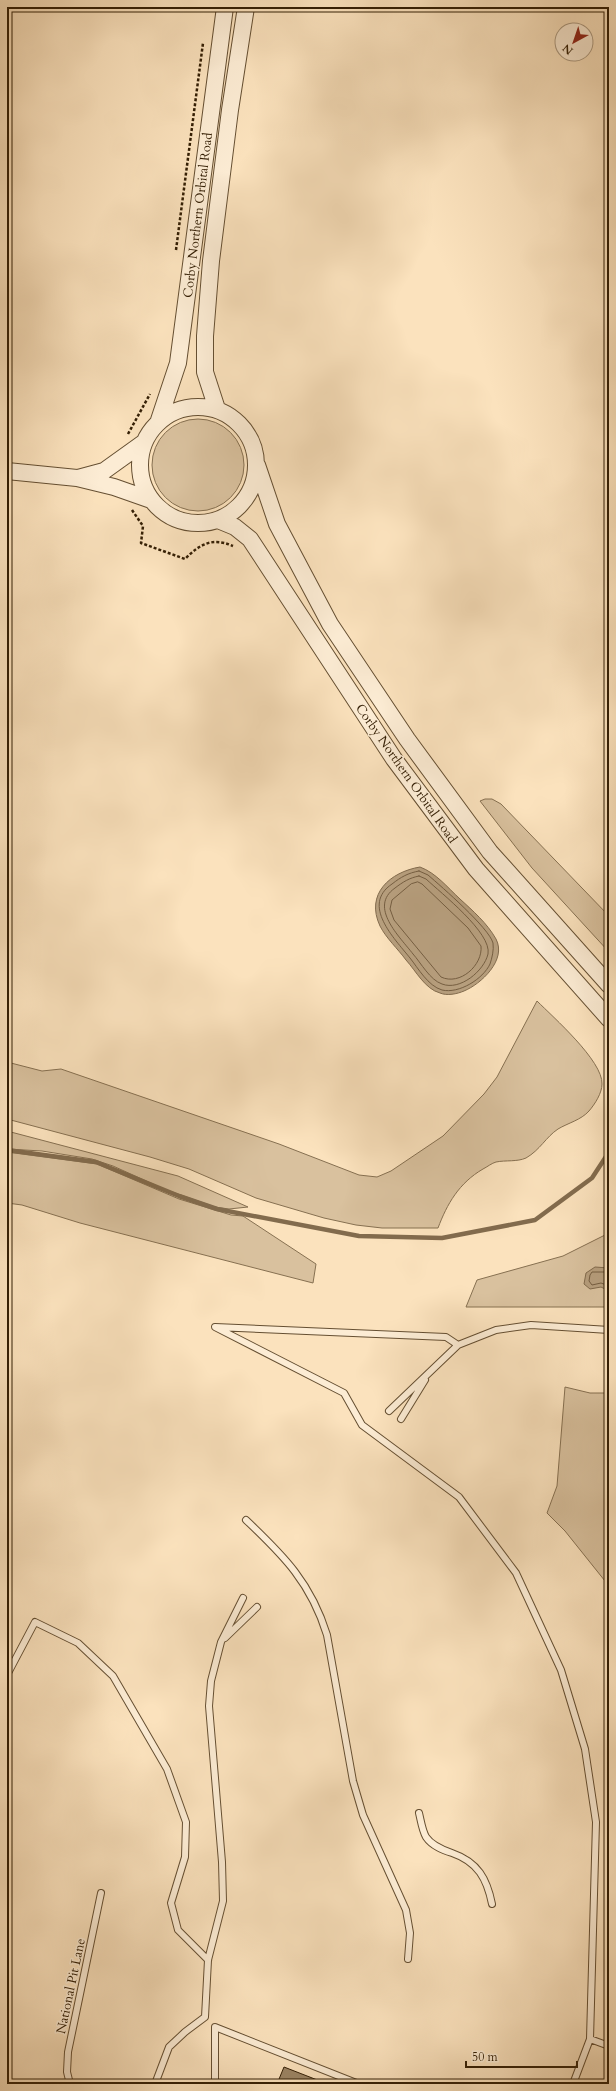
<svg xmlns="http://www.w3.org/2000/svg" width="616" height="2091" font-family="Cardo,serif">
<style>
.green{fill:#d9c19e;stroke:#867051}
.water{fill:#b79f7e;stroke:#826b4d}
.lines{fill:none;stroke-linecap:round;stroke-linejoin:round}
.shore{stroke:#755e41;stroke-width:1}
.stream{stroke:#826b4d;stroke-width:4.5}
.building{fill:#9b8464;stroke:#331e04}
.service-casing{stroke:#654f32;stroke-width:8}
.tertiary-casing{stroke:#654f32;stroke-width:18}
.path{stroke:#331e04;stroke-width:2.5;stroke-dasharray:3 2;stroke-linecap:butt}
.service{stroke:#fcecd4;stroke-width:6}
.tertiary{stroke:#fcecd4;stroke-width:16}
.labels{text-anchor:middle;stroke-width:3;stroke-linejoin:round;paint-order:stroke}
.street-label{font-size:13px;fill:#331e04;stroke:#fcecd4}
</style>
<rect width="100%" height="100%" fill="#fbe2bd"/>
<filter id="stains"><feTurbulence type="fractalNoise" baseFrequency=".005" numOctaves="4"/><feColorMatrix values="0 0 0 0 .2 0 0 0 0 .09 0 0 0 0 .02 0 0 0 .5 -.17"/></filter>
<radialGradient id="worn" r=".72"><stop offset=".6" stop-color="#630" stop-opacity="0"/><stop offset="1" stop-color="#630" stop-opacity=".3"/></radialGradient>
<path class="green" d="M152 465a46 46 0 1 1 92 0a46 46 0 1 1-92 0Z
M485,799H492L501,804L609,916V952L532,868L480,801Z
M537,1001C553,1017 603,1061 602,1084C602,1093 595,1104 589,1111C581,1120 568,1123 558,1129C546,1137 540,1150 526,1158C517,1162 506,1160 496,1162C492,1163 487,1167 483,1169C459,1183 447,1204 438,1228H382L356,1225L324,1218L256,1198L189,1169L150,1157L7,1119V1062L42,1071L61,1069L279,1144L359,1175L377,1177L391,1171L443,1136L484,1094L497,1077Z
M7,1131L178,1176L248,1207L229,1209L215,1207L164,1189L113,1166L92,1159L42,1151L7,1149Z
M7,1152L97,1164L179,1199L231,1215L243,1216L316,1264L313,1283L80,1223L22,1205L7,1203Z
M609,1233V1307H466L477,1280L563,1256Z
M565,1387L590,1393H609V1586L565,1531L547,1513L557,1486Z"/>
<path class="water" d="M420,867C436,873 447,887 460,899C473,911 487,923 496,939C507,960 481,984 464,991C457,994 447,996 440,993C425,989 416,971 406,960C398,949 386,938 380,926C365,894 390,872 420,867Z
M595,1267L609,1268V1291L601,1287L590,1289L584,1284L586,1273Z"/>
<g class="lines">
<path class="shore" d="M419,871L428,875C442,887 489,928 493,943C494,950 492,958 490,964C483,979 459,994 442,990C428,986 418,968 410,958C394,938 361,905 392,884C401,877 408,873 419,871Z
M419,876L426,879C441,893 492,933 488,954C484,971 460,991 442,984C430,980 421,963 413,954C400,937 368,907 395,888C403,882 409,878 419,876Z
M418,882L422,884L468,928L481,946C483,965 460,986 441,977L394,920L390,909L392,900L411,884Z
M609,1272H592L590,1275L589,1281L592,1285L601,1283L609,1286"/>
<path class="stream" d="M7,1150L96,1162L179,1196L217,1209L359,1236L442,1238L535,1220L592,1178L609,1152"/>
</g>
<path class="building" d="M284,2067L325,2083V2084H277Z"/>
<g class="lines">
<defs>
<path id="service" d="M458,1345L446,1337L215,1327L344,1393L362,1425L459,1497L516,1573L561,1670L585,1749L596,1822L590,2039L573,2084
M389,1411L458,1345L496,1330L531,1325L609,1330
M401,1419L425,1380
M246,1520C284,1556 311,1583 327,1635L353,1781L363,1815L406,1910L410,1933L408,1959
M225,1638L257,1607
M7,1675L35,1622L78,1643L113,1676L167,1769L186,1822L185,1857L171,1903L178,1930L208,1960
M419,1813C421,1821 422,1830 426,1837C432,1846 443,1850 452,1853C478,1862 487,1879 492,1904
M590,2039L609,2046
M70,2084L67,2072L68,2052L101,1893
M155,2084L169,2047L185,2032L205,2017L208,1960L223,1901L222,1862L209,1706L211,1681L221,1642L243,1598
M215,2084V2027L359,2084"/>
<path id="tertiary" d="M140 465a58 58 0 1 1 116 0a58 58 0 1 1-116 0Z
M217,409L205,372V336L211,261L230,110L246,7
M159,420L178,363L225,7
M257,465L277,524L330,624L407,739L490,852L609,985
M7,471L77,478L114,487L151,500
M78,478L104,471L143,443
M218,520L235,527L250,539L394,759L476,869L609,1019"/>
</defs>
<use href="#service" class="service-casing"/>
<use href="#tertiary" class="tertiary-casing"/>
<path class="path" d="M176,250L203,43
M128,434L150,394
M132,510L143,526L141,543L185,559C200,544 212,537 233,546"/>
<use href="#service" class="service"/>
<use href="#tertiary" class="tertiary"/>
</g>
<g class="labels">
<g class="street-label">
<text transform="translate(197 215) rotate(-83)" y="5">Corby Northern Orbital Road</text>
<text transform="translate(407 773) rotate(55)" y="5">Corby Northern Orbital Road</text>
<text transform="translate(70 1986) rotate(-78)" y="5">National Pit Lane</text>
</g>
</g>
<rect width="616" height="2091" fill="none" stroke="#fbe2bd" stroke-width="24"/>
<rect x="8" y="8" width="600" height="2075" fill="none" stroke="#331e04" stroke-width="2"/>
<rect x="12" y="12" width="592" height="2067" fill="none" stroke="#331e04"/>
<g transform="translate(574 42) rotate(220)"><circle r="19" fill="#fcecd4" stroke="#ac9a81"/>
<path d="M0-3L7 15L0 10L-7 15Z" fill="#8f2418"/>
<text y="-6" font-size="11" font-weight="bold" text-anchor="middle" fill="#331e04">N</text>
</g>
<path d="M466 2061v6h111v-6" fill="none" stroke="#331e04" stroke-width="2"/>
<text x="472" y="2061" font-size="12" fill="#331e04" stroke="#fcecd4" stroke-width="3" paint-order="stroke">50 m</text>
<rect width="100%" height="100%" filter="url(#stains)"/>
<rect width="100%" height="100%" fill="url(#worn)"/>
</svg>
